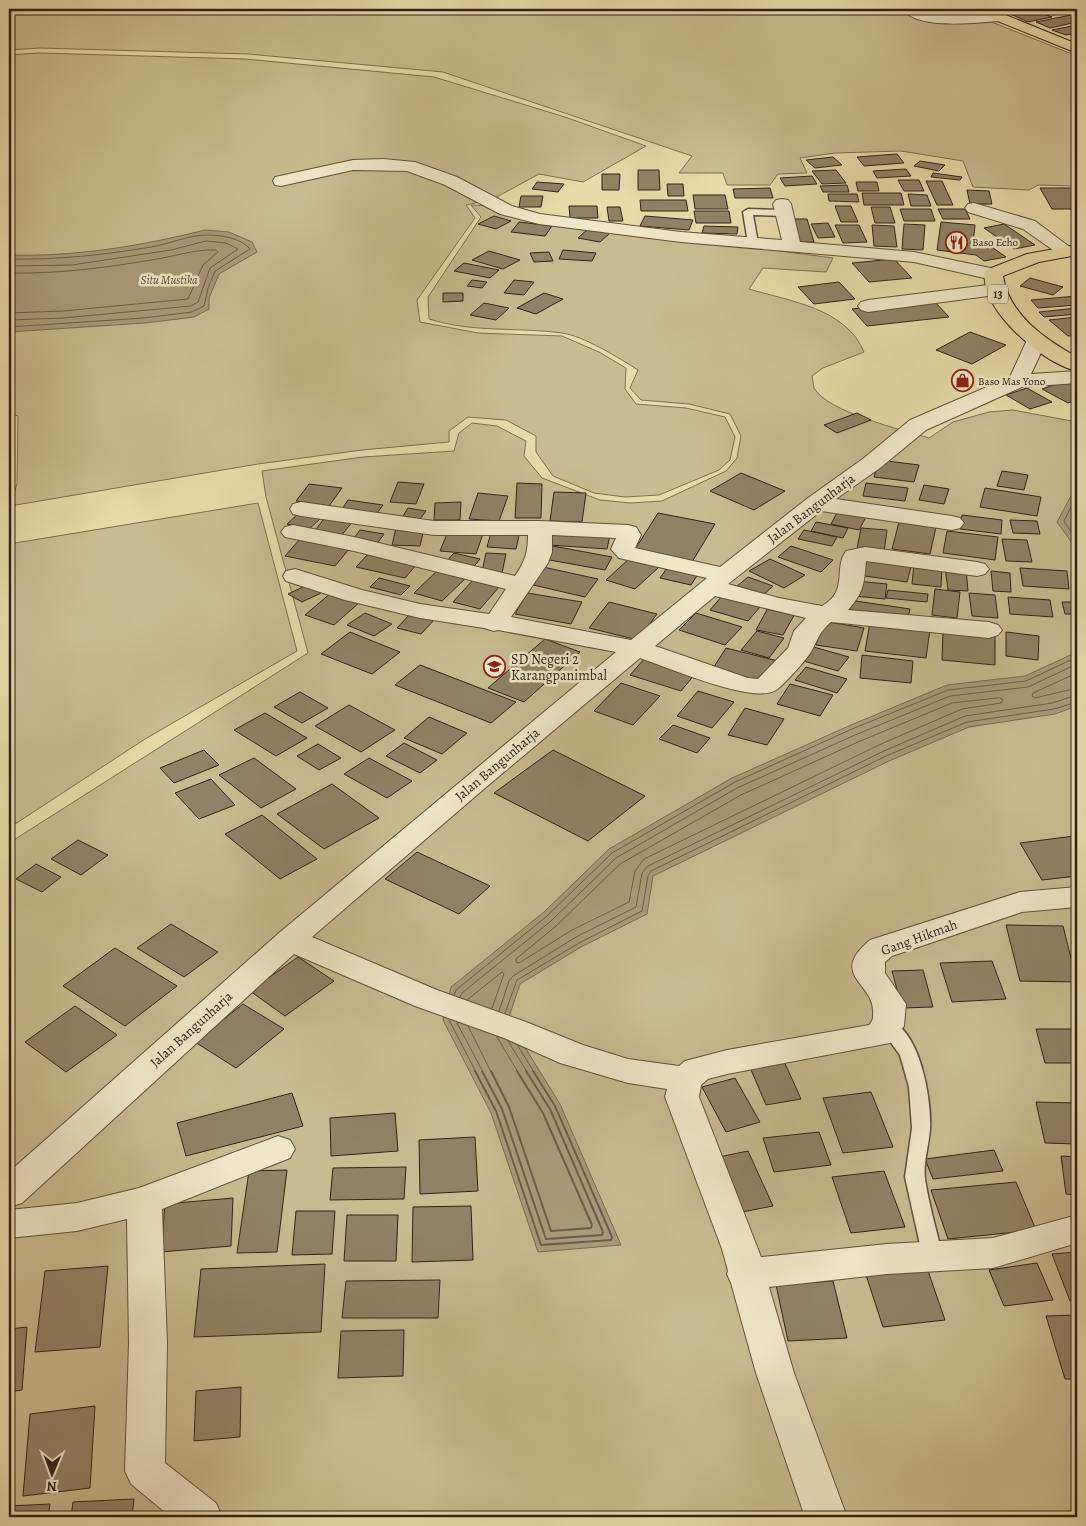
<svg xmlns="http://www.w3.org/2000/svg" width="1086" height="1526" font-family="Alegreya,serif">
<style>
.green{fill:#c9bb91;stroke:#7e6e56}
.water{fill:#aa9b79;stroke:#7a6b53}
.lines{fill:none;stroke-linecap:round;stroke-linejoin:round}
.shore-far1{stroke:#6e5e4a;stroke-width:1}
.shore{stroke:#6e5e4a;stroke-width:2}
.building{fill:#918265;stroke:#33221b}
.lane-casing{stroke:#60503e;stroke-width:3}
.street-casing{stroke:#60503e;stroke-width:2}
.highway-casing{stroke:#33221b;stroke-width:2}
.lane{fill:#f0e7c7;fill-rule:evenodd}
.street{fill:#f0e7c7;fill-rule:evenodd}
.highway{fill:#e8daa9;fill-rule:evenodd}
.labels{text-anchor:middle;stroke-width:5;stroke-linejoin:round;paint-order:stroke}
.far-poi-label{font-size:11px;fill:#33221b;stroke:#f0e7c7;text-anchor:start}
.far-water-label{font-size:12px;font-style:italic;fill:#5d4c3c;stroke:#f0e7c7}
.shield{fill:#f0e7c7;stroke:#6c5d4f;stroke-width:1}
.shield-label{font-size:12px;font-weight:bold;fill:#33221b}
.street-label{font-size:14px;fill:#33221b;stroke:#f0e7c7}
.poi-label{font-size:14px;fill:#33221b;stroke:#f0e7c7;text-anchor:start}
</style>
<rect width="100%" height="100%" fill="#e8daa9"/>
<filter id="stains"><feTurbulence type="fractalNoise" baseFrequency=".004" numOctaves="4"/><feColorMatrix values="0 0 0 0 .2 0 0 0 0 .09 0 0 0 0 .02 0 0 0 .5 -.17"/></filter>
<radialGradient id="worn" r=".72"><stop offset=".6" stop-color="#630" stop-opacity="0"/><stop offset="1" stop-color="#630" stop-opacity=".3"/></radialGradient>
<path class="green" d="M9,9H959L1077,56V186L1038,185L1029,190L973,187L963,161L901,151L835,153L800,158L807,173L778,174L770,185H727L723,173H679L692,156L443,72L248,54L40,48L9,50Z
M39,53L245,59L434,77L565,117L646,146L583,182L539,174L493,199L466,205L475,218L417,300L420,322L478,333L562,336L599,352L626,368L625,389L636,404L686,408L725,417L735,437L730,460L719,470L659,495L625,497L594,493L553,476L536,452V436L506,420L468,417L449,431V442L362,450L258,464L10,506L17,484L18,416L9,413V55Z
M471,205L489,206L505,215L833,258L826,272L763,268L749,289C789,301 846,308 864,352L823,368L812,376C813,379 813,385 814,388C827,412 903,430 929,438L953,422L989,412L1013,410L1077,422V1517H9V843L308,653L266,497L262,471L363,457L454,451L459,433L472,423L497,426L526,441L524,456L542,478L600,500L630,503L662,501L726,471L737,458L741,436L730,414L689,404L641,400L630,388L638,370C619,358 584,336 562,333C518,327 473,333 429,319L428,297L481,217Z
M258,503L297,651L145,739L9,828V544Z"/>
<path class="water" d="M205,230L229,232L252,242L257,252L219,274L209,298V309L194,317L145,323L9,332V255C74,257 141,246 205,230Z
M1077,485V550L1057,522Z
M1077,652V706L1055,714L969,727L889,761L653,876L647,914L581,947L520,984L508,1020L560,1104L621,1245L538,1252L491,1113L443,1020L451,987L544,912L609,849L732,778L851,725L947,685L1025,676Z"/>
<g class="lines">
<path class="shore-far1" d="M9,259C57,260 104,255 151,247C169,244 189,235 207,235C221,235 241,238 250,249L215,271L208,288L204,306L192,312L144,318L9,327
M9,266L72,265L171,250L206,241L226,243L238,249L210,268L198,302L191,306L63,318L9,320
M9,273C57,274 104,268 151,260C173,257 194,249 216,250L218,252L203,265L188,299L63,311L9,313
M1077,495L1064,521L1077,541
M1077,673L1033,693L1032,696L1035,698L1077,688
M1000,698L1003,700L1001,703L962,709L881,744L644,859L635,871L629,902L572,930L519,963L516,962V959L556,926L620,864L741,795L858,742L952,703Z
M454,995L456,990L547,916L612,853L735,782L852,729L948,690L1026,681L1077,657
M460,997L462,993L551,921L616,858L737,788L855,735L950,696L1028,687L1077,664
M467,1000L502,972L504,974L492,1008
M499,1011L509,981L513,976L576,937L636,907L642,873L648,866L884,751L965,716L1052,703L1077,695
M505,1013L517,980L579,943L642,911L648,876L651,871L886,756L967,722L1054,709L1077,702
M449,1020L476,1072
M457,1023L483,1072
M468,1026L491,1072
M497,1037L518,1072
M508,1041L527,1072
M518,1046L534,1072"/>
<path class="shore" d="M475,1071L496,1111L541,1245L611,1240L612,1237L555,1106L533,1071
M482,1071L502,1109L546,1239L602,1235L603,1232L550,1109L526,1071
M491,1071L509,1107L551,1231L591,1228L592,1225L543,1113L517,1071"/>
</g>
<path class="building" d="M1024,9H1031L1052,17L1028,22L1006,12Z
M1038,9H1068L1074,11L1053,15Z
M1071,15L1077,18V22L1050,28L1036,22Z
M1077,25V33L1066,35L1052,30Z
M897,154L904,163L864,166L857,157Z
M833,157L842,165L815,168L806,160Z
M920,161L945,165L939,171L914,166Z
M906,169L911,176L877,178L873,171Z
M638,170H659L660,190H638Z
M836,170L846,183L822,184L812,171Z
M933,173L962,177L960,180L931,177Z
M602,174H620L619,190H602Z
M812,176L817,184L785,186L780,178Z
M898,180H919L924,191H904Z
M926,181H942L953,205H937Z
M537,182L564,184L558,192L532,189Z
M856,182H877L879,191H858Z
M667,184H683L684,196H668Z
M847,185L849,192H823L820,186Z
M770,188L773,198H735L733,189Z
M1040,188H1077V209H1052Z
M967,190L989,191L992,204H970Z
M862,193H901L904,205H864Z
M828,194H857L859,202L829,201Z
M908,194L927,195L931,206H911Z
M693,195H725L728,209H695Z
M521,196H543L541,207H519Z
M640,200H686L688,211H641Z
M569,206H597L598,218H570Z
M835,206H851L858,222H841Z
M607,207H620L623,221H609Z
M871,207H890L895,223H875Z
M900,209H931L935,221H904Z
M938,209H965L970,219H943Z
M694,211H729L731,223H696Z
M494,216L511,221L496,229L478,224Z
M645,216L693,220L689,230L640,226Z
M787,219H807L814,242H792Z
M519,222L552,226L545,236L511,232Z
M941,222L975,225L973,243L983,241L1006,257L984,261L976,255L937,250Z
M828,223L835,237L818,238L811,224Z
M904,224L925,225L923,250L902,249Z
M1004,224L1035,245L1014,249L984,228Z
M835,225H859L867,242L843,243Z
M872,225L894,226L897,247L874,246Z
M704,226L738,227L737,234L702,233Z
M588,229L610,233L600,242L578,238Z
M563,250L596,253L592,261L559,259Z
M489,251L520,260L503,269L472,260Z
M549,252L553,261L534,262L530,253Z
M894,259L912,278L869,282L852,263Z
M464,263L499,270L490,278L454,271Z
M1030,278L1063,287L1053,295L1020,286Z
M472,280L487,282L482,288L467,286Z
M514,280L534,282L524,295L504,293Z
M839,282L855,299L814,304L798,287Z
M443,293H463V301L443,302Z
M544,293L563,299L536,314L517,308Z
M1077,296V305L1038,308L1031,300Z
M933,300L949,317L867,326L852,309Z
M484,303L509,308L496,320L470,315Z
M1077,308V314L1044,317L1039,312Z
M1077,317V335L1068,336L1049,320Z
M970,332L1006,345L972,364L936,350Z
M1072,379L1077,382V400L1068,403L1042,389Z
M1027,388L1052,402L1030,409L1006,395Z
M857,413L871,420L837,433L824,425Z
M879,460L919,465L914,482L874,477Z
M1002,471L1028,475L1024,490L997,486Z
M741,473L785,491L754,510L710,491Z
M398,482L424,484L416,504L390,502Z
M517,483L542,484L541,518H515Z
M866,483L908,488L905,501L863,496Z
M309,484L342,488L329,506L296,501Z
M924,485L949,489L944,504L919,500Z
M985,488L1041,497L1037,516L980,507Z
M554,492L586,493L582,522L550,521Z
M478,493L508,496L499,521L469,519Z
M348,500L383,505L377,513L342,509Z
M461,502L460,520H434L435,503Z
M408,508L426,511L420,519L403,516Z
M838,511L866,517L859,530L831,524Z
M299,513L321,518L309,529L287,524Z
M658,513L715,524L692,562L634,551Z
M962,515L1002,520L1001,534L960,529Z
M326,516L353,521L341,536L314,532Z
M1010,520L1037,521L1040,534L1013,533Z
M816,522L848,528L843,538L811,531Z
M899,522L936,527L930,554L892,549Z
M396,528L424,529L420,546L392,545Z
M861,528L887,530L884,552L857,549Z
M449,529L484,531L476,554L440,551Z
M492,529L520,531L516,549L487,547Z
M360,530L384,534L376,545L352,541Z
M804,530L837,537L832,546L798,539Z
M553,531L610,535L607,549L549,545Z
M947,531L998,537L995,560L943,553Z
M300,539L349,549L335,566L285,556Z
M1002,539L1027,540L1032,562L1006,561Z
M553,546L612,557L605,570L544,559Z
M791,546L833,560L821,572L778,557Z
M369,553L417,564L405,578L356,567Z
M454,553L480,559L471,570L444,564Z
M486,553L506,554L502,573L482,572Z
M863,556L912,563L907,582L858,575Z
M630,558L659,567L635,589L606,580Z
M770,559L805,575L784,588L749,571Z
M914,563L942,566L941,587L912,584Z
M543,567L598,579L585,597L529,584Z
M945,567L966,568L968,591L948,590Z
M667,568L698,574L691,585L660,578Z
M1020,568L1067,571L1069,589L1023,586Z
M439,569L467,577L442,601L414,593Z
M991,571L1010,573L1011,592L993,591Z
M748,577L773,586L762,596L736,587Z
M379,578L410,586L401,595L370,587Z
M473,580L499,587L480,609L453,602Z
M856,581L887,584L885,599L854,596Z
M307,585L321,593L302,602L288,594Z
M935,589L960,592L957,618L932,615Z
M888,590L928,594L927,602L886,598Z
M332,592L361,601L334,625L305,615Z
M527,593L582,602L571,624L515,614Z
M969,593L995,595L998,618L972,616Z
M722,596L760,607L748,621L710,610Z
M1008,597L1050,600L1053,617L1010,614Z
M849,600L910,609L908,618L846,609Z
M609,602L657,614L638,640L589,628Z
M1062,602H1077V614H1065Z
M769,606L796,612L783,635L756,630Z
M365,613L392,624L374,636L347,625Z
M696,613L742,627L725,645L679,630Z
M410,614L434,620L421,634L397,628Z
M823,621L864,628L857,651L816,645Z
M870,622L930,629L926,658L865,651Z
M757,631L784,638L769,658L741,650Z
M943,631L995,636V665L942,660Z
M350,632L400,652L372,674L321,654Z
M1006,632L1039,636L1038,660L1006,656Z
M545,639L580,652L524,702L488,688Z
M810,646L849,657L838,671L800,660Z
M726,648L778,661L762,686L710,673Z
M862,655L913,661L911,683L860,678Z
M645,658L695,674L681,691L630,675Z
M420,665L516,702L491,723L395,685Z
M806,667L847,679L837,693L795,680Z
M621,683L660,696L633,725L594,711Z
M790,684L833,695L820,716L777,704Z
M698,691L734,702L712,728L677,716Z
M300,692L328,708L302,723L274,707Z
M349,705L395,730L361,752L315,726Z
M745,708L784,719L767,745L728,735Z
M265,713L307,738L276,756L234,730Z
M429,717L467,733L442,754L404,738Z
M673,725L710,738L697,753L659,739Z
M404,743L437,760L420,773L386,756Z
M318,744L341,758L319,770L297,756Z
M204,750L219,765L174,783L160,768Z
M553,750L645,796L588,841L494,793Z
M254,758L296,789L261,808L219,775Z
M369,758L412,781L387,798L344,774Z
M211,779L235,805L199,819L175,793Z
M332,784L379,818L324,849L277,814Z
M262,815L317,859L280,879L225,834Z
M1074,836L1077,841V876L1042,880L1020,843Z
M78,840L108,855L81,875L51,859Z
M417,852L490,886L459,914L385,879Z
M36,864L61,877L42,892L16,879Z
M171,924L218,952L184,977L137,948Z
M1006,925L1063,926L1077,982L1020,981Z
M115,948L177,986L125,1026L63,986Z
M298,957L334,981L285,1016L250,991Z
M992,961L1006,999L952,1002L940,963Z
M923,970L933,1007L902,1008L892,971Z
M243,1004L284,1029L236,1068L195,1042Z
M75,1006L117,1035L66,1072L25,1042Z
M1036,1029H1077V1063H1045Z
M783,1059L801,1099L766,1105L749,1065Z
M735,1078L760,1122L726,1132L702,1087Z
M871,1092L893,1147L843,1153L823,1098Z
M292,1093L303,1126L186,1156L177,1123Z
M1036,1102L1077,1103V1144L1045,1143Z
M395,1113L398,1151L331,1156L330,1118Z
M819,1132L831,1165L774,1172L763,1138Z
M475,1137L478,1191L420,1194L419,1140Z
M994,1150L1003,1171L933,1179L925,1159Z
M748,1151L773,1206L737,1213L714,1158Z
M1061,1156L1077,1157V1195L1066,1194Z
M406,1167L404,1199L330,1200L333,1168Z
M287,1170L277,1252L237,1253L249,1171Z
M884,1171L905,1227L851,1233L832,1177Z
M1016,1182L1036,1230L948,1239L931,1190Z
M233,1198L231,1246L161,1252L165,1204Z
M471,1206L473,1260L412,1262L413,1207Z
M296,1211H335L332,1254L292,1255Z
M347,1215H398L396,1261H344Z
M1077,1252V1300L1070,1301L1052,1254Z
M1037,1263L1053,1300L1004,1306L989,1270Z
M325,1264L321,1332L194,1337L201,1269Z
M926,1265L945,1320L883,1327L865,1272Z
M108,1266L100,1347L35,1352L45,1271Z
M440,1280L438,1318H342L346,1281Z
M833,1281L847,1338L788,1341L776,1285Z
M1077,1315V1379H1065L1046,1316Z
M27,1327L22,1390L9,1392V1329Z
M404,1330L403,1376L338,1378L341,1331Z
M241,1387L240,1437L194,1441L196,1391Z
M95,1406L90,1488L23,1496L30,1414Z
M134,1499L132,1517H71L73,1502Z
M50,1504L48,1517H9V1506Z"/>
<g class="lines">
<defs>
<path id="lane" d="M997,9H1016L989,14L985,12Z
M748,209L784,210L789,213L784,216L753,215L758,243L753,246L748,243L743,212Z
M888,1020C920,1029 932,1100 930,1129C929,1145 923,1163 925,1179C929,1205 937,1232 943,1258L940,1264L933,1266L926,1264L923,1258L905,1177L912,1128L909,1087L900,1055L879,1026L882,1021Z"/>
<path id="street" d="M902,9H919L941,14L1002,13L1009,17L1002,21C978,22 919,31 902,9Z
M383,159L415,162L457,177L512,206L540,214L681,232L782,240L773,204L776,200L782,199L788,200L791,204L800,242L914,252L1000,270L1002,274L1000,278L993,280L914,262L681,242L539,224L500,214L445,185L407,171L353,170L281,186L275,185L273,181L275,177L353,160Z
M974,203L1035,221L1075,251L1072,255L1066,256L1060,255L1023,229L968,212L965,208L968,204Z
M996,284L1003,286L1005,290L1003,294L868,312L861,310L858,306L861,302L868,300Z
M1037,334L1044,336L1047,340L1031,374L1077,371V383L1022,387L926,430L880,468L836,499L952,516L960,518L964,523L960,528L952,530L821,511L728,584L779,598L822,606C849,591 833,569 846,551L865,547L977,562L985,564L989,569L985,574L977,576L866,561C864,584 864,592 848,610L989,622L998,625L1002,630L998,635L989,638L831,622C817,635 820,636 812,650C809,657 783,686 776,690C754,705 667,667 640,658L485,788L312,937L437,990L526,1022L583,1045L628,1059L679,1066L685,1061L727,1050L869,1025C873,1021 873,1019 873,1014C876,983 827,976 870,940L1020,892L1077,887V907L1022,912L892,956L885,962V973L906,1004L904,1026L890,1043L727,1074L708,1079L701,1085L699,1097L761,1257L887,1244L993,1238L1077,1215V1243L993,1268L887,1274L769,1287L794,1373L847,1517H805L756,1373L731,1283L727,1274L728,1271L722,1249L665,1097L667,1089L628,1083L560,1063L504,1038L415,1006L294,954L22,1203L9,1207V1172L279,933L616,652L498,630L494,631L484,628L420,618L345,600L286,581L283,576L286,571L295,569L362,590L420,604L489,614L506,589L354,551L285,537L281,532L285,527L293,525L354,537L515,576C525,562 528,552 528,535H434L301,516L293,514L290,509L293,504L301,502L434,521H540L628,525L636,527L641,535L635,548L720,567L808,498L864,458L910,420L1010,377L1027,340L1030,336ZM552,535L616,538L611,549L619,558L707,578L631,640L511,617L548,563L552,552ZM715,596L806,618L794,631L788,648L758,679L748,678L655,646Z
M278,1136L290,1140L295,1149L290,1158L162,1209L167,1343L165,1463L216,1503L222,1517H171L131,1484L125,1471L129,1343L127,1219L77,1231L9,1238V1210L77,1203L139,1188Z"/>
<path id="highway" d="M973,9H991L1077,44V53L975,12Z
M1077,245V255L1039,262L1003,276C1009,315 1045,339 1077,357V371C1047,364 1008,330 993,304C987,294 985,285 984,274L986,270L1027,254Z"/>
</defs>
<use href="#lane" class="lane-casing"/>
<use href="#street" class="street-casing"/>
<use href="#highway" class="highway-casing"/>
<use href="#lane" class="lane"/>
<use href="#street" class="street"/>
<use href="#highway" class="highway"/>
</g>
<defs>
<symbol id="restaurant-ring" viewBox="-11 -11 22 22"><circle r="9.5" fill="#f0e7c7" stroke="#8f2418" stroke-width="1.5"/><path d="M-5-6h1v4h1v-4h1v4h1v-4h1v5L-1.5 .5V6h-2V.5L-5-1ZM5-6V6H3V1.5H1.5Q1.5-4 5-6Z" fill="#8f2418"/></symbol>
<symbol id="shop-ring" viewBox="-11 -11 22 22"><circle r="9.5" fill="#f0e7c7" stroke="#8f2418" stroke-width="1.5"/><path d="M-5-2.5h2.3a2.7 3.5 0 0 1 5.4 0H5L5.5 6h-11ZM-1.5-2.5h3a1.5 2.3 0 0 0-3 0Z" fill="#8f2418"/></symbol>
<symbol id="school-ring" viewBox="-11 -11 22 22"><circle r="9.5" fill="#f0e7c7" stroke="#8f2418" stroke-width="1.5"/><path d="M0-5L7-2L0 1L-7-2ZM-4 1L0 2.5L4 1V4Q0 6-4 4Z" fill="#8f2418"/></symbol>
</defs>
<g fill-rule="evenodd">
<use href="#restaurant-ring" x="944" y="230" width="25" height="25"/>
<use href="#shop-ring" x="950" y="368" width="25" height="25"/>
<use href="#school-ring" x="482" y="654" width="25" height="25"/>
</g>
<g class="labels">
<g class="far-poi-label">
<text x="972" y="246">Baso Echo</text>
<text x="978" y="385">Baso Mas Yono</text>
</g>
<g class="far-water-label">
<text x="169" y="284">Situ Mustika</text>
</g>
<rect class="shield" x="988" y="284.5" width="20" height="19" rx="4"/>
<g class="shield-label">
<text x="998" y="298">13</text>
</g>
<g class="street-label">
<text transform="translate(811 508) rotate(-37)" y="5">Jalan Bangunharja</text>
<text transform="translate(497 764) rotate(-40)" y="5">Jalan Bangunharja</text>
<text transform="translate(919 937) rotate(-20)" y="5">Gang Hikmah</text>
<text transform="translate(191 1029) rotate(-42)" y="5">Jalan Bangunharja</text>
</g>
<g class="poi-label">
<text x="511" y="664">SD Negeri 2<tspan x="511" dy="16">Karangpanimbal</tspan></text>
</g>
</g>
<rect width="1086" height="1526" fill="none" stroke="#e8daa9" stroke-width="30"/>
<rect x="10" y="10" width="1066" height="1506" fill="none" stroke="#33221b" stroke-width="2.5"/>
<rect x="15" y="15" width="1056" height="1496" fill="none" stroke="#33221b"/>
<g transform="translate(52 1474) rotate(181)" stroke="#f0e7c7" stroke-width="4" paint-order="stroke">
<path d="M0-4L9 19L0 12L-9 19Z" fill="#33221b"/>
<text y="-8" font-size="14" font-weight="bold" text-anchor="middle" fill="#33221b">N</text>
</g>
<rect width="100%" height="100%" filter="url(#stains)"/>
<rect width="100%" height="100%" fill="url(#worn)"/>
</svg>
